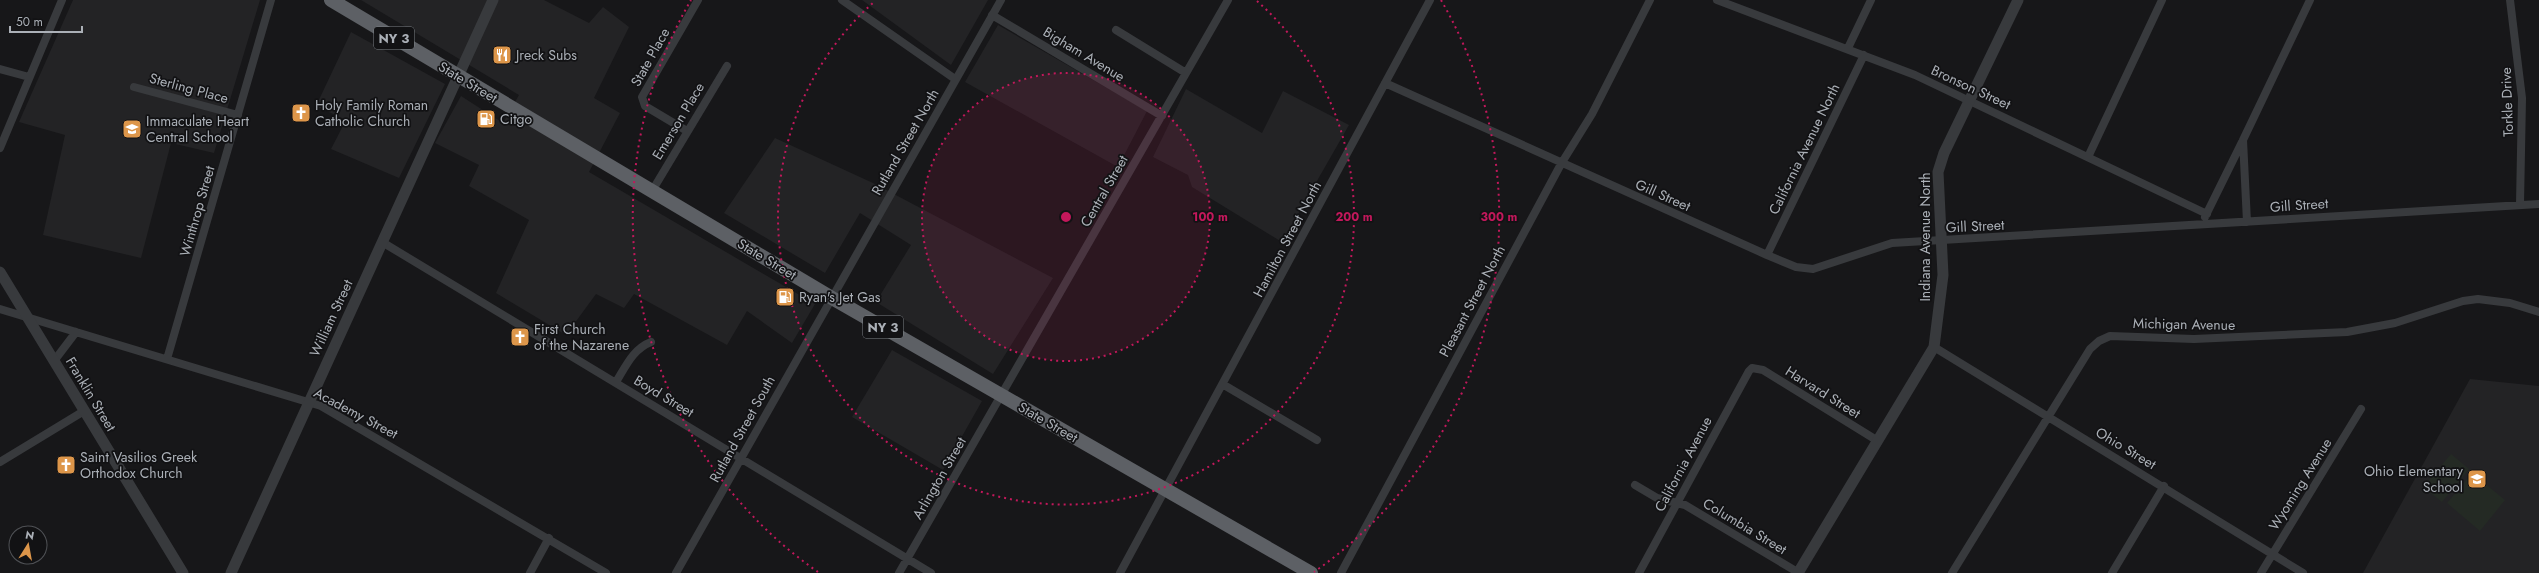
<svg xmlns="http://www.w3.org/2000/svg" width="2539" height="573" font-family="Jost,sans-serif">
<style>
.built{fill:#232325}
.green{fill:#242a24}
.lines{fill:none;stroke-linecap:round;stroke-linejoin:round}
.minor{stroke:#383a3d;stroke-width:8}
.tertiary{stroke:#383a3d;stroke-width:11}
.trunk{stroke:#5d6065;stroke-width:14}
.ring{fill:none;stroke:#c2185b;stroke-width:2;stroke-dasharray:2 4}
.labels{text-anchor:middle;stroke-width:3.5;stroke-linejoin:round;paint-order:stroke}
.shield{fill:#121214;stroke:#7d8186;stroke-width:1}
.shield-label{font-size:13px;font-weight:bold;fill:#abb0b7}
.street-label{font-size:14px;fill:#abb0b7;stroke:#121214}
.poi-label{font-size:14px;fill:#abb0b7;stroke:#121214;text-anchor:start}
.centre{fill:#c2185b;stroke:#121214;stroke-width:2}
.ring-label{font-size:12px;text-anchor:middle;font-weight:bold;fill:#c2185b;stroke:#121214;stroke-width:3.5;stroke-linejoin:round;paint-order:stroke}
</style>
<rect width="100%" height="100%" fill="#171719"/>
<path class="built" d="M73,0H260L214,153L171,143L141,258L43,235L65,135L19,122Z
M361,0H544L589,23L603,7L629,27L594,98L620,113L589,172L815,304L792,343L747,311L727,345L634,294L624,308L596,294L566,335L496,293L529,220L469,186L479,165L435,143L461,96L503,123L519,95Z
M862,0H988L951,65Z
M998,25L1147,111L1118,167L965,82Z
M351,32L445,84L399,178L331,149L346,120L316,106Z
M1186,89L1262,133L1283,91L1349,125L1282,242L1192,187L1188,175L1153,157Z
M775,138L873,183L1053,278L993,374L876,302L911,245L860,213L825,273L724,213Z
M892,350L982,401L943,470L852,417Z
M2470,379L2539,386V573H2363Z"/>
<path class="green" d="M2451,454L2469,469L2442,502L2423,487Z
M2472,473L2505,500L2480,531L2447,503Z"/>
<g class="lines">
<path class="minor" d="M842,0L955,79
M1717,0L1915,75L2207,214
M2510,0L2522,98L2520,204
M992,15L1162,116
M1116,30L1186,73
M1848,48L1871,0
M0,69L29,77
M1385,83L1767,255L1796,267L1813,269L1892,243L2539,204
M134,87L238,115
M687,131L645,106L642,97L698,0
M0,148L62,0
M2088,157L2162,0
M652,191L727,66
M2205,217L2242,142
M2247,222L2243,140L2310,0
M382,242L931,573
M1767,255L1864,55
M0,309L321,406L606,573
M1934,347L2303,573
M167,359L271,0
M54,361L76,332
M616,382C626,366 633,349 651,342
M1224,385L1317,440
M0,462L84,411
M1635,485L1657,498L1685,505L1799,573
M530,573L549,538
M676,573L1001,0
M899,573L1228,0
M1120,573L1430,0
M1341,573L1561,164L1592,114L1650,0
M1639,573L1749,371L1752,368L1763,370L1878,441
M1952,573L2090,349L2099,341L2110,336L2194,339L2347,332L2395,323L2463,301L2478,299L2510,303L2539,312
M2112,573L2164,486
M2261,573L2361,409"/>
<path class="tertiary" d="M0,272L183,573
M231,573L493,0
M1798,573L1934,347L1943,275L1938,172L1944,153L2018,0"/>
<path class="trunk" d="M331,0L832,298L1311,573"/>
</g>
<circle cx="1066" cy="217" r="144" fill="#c2185b" fill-opacity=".12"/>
<g class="ring">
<circle cx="1066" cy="217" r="144"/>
<path d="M1257 1A288 288 0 1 1 875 1"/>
<path d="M818 572A433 433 0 0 1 691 0M1441 0A433 433 0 0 1 1314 572"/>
</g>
<defs>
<symbol id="restaurant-square" viewBox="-11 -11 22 22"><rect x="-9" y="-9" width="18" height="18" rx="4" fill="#dd964a" stroke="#121214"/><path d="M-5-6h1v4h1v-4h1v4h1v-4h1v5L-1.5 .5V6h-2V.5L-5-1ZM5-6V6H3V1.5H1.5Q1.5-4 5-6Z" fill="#fff"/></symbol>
<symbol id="church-square" viewBox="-11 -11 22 22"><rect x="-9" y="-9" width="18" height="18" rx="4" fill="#dd964a" stroke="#121214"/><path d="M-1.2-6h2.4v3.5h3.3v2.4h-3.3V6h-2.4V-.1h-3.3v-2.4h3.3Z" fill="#fff"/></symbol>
<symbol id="fuel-square" viewBox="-11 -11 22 22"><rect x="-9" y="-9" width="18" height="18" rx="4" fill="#dd964a" stroke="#121214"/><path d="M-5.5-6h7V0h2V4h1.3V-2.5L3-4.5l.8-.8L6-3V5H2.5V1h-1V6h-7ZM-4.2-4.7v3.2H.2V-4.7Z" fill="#fff"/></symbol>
<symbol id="school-square" viewBox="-11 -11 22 22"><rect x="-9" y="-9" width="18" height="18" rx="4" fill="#dd964a" stroke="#121214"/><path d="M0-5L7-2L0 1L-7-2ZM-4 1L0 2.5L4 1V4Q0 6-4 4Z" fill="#fff"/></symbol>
</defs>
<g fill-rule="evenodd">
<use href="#restaurant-square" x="491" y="44" width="22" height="22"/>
<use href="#church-square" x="290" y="102" width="22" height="22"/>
<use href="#fuel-square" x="475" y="108" width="22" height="22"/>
<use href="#school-square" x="121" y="118" width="22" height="22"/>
<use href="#fuel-square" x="774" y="286" width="22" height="22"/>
<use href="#church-square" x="509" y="326" width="22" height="22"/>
<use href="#church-square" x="55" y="454" width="22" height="22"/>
<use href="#school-square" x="2466" y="468" width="22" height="22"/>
</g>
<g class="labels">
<g class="shield">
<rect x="374" y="27" width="40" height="22" rx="3"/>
<rect x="863" y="316" width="40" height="22" rx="3"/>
</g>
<g class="shield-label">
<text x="394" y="43">NY 3</text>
<text x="883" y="332">NY 3</text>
</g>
<g class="street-label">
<text transform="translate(1084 54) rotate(31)" y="5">Bigham Avenue</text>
<text transform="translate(650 57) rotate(-61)" y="5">State Place</text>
<text transform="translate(468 82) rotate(31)" y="5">State Street</text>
<text transform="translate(1971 87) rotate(25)" y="5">Bronson Street</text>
<text transform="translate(189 88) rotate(15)" y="5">Sterling Place</text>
<text transform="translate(2507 102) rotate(-92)" y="5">Torkle Drive</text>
<text transform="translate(678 121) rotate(-59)" y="5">Emerson Place</text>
<text transform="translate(905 142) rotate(-60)" y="5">Rutland Street North</text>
<text transform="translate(1804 149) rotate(-64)" y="5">California Avenue North</text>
<text transform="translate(1104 191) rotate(-60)" y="5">Central Street</text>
<text transform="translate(1663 195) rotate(24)" y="5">Gill Street</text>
<text transform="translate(2299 205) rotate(-4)" y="5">Gill Street</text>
<text transform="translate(197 211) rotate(-74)" y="5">Winthrop Street</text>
<text transform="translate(1975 226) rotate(-3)" y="5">Gill Street</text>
<text transform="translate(1925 237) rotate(-90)" y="5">Indiana Avenue North</text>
<text transform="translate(1287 239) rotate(-62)" y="5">Hamilton Street North</text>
<text transform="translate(767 259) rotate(31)" y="5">State Street</text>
<text transform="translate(1472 301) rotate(-62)" y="5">Pleasant Street North</text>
<text transform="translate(331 318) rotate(-65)" y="5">William Street</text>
<text transform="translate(2184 324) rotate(1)" y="5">Michigan Avenue</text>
<text transform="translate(1823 392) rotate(32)" y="5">Harvard Street</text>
<text transform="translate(91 394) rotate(59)" y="5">Franklin Street</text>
<text transform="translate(664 396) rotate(31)" y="5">Boyd Street</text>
<text transform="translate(356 413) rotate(28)" y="5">Academy Street</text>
<text transform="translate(1048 422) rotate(30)" y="5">State Street</text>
<text transform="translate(742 429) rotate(-61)" y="5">Rutland Street South</text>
<text transform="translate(2126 448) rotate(31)" y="5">Ohio Street</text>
<text transform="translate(1683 464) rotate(-62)" y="5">California Avenue</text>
<text transform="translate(939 478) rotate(-60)" y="5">Arlington Street</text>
<text transform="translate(2300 484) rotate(-58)" y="5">Wyoming Avenue</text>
<text transform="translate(1745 526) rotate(31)" y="5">Columbia Street</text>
</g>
<g class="poi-label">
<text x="516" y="60">Jreck Subs</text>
<text x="315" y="110">Holy Family Roman<tspan x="315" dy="16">Catholic Church</tspan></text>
<text x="500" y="124">Citgo</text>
<text x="146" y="126">Immaculate Heart<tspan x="146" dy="16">Central School</tspan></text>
<text x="799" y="302">Ryan's Jet Gas</text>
<text x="534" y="334">First Church<tspan x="534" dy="16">of the Nazarene</tspan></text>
<text x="80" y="462">Saint Vasilios Greek<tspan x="80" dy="16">Orthodox Church</tspan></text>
<text x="2463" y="476" text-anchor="end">Ohio Elementary<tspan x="2463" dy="16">School</tspan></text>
</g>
</g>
<circle cx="1066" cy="217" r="6" class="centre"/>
<g class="ring-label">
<text x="1210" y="221">100 m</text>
<text x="1354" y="221">200 m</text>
<text x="1499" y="221">300 m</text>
</g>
<g transform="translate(28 545) rotate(11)"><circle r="19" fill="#121214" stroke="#4f5155"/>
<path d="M0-3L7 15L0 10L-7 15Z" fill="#dd964a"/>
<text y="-6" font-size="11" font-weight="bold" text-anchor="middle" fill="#abb0b7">N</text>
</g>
<path d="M10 26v6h72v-6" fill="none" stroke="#abb0b7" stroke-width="2"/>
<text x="16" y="26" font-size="12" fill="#abb0b7" stroke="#121214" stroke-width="3" paint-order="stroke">50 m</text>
</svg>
